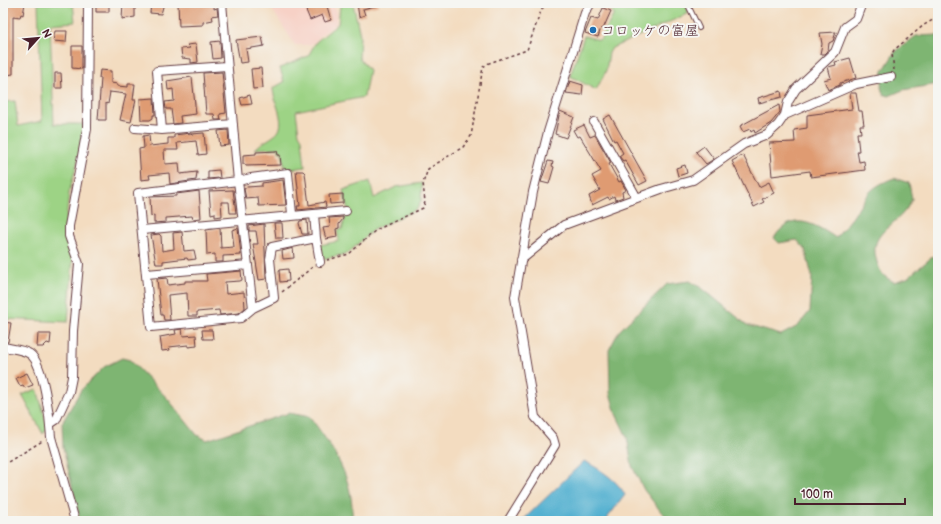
<svg xmlns="http://www.w3.org/2000/svg" width="941" height="524" font-family="'Balsamiq Sans','Klee One',sans-serif">
<style>
.built{fill:#f7d1c6}
.green{fill:#9dd385;stroke:#747958}
.forest{fill:#7eb572;stroke:#646a4e}
.water{fill:#52b0d0;stroke:#4e687e}
.building{fill:#df9b72}
.lines{fill:none;stroke-linecap:round;stroke-linejoin:round}
.lane-casing{stroke:#633b41;stroke-width:6}
.street-casing{stroke:#633b41;stroke-width:10}
.path{stroke:#633b41;stroke-width:1.5;stroke-dasharray:3 3;stroke-linecap:butt}
.lane{stroke:#fff;stroke-width:4}
.street{stroke:#fff;stroke-width:8}
.poi-dot{fill:#1f6fb2;stroke:#f6f6f2;stroke-width:1.5}
.labels{text-anchor:middle;stroke-width:4;stroke-linejoin:round;paint-order:stroke}
.poi-label{font-size:14px;fill:#4a1f2b;stroke:#f6f6f2;text-anchor:start}
</style>
<rect width="100%" height="100%" fill="#f6f6f2"/>
<filter id="ink" filterUnits="userSpaceOnUse"><feTurbulence type="fractalNoise" baseFrequency=".025" numOctaves="2"/><feDisplacementMap in="SourceGraphic" scale="8" xChannelSelector="R" yChannelSelector="G"/><feConvolveMatrix kernelMatrix="1 2 1 2 8 2 1 2 1" color-interpolation-filters="sRGB"/></filter>
<filter id="wash" filterUnits="userSpaceOnUse"><feTurbulence type="fractalNoise" baseFrequency=".012" numOctaves="4" result="noise"/><feDisplacementMap in="SourceGraphic" scale="16" xChannelSelector="R" yChannelSelector="G"/><feGaussianBlur stdDeviation="0.9" result="paint"/><feColorMatrix in="noise" values="0 0 0 0 0 0 0 0 0 0 0 0 0 0 0 0 0 1.4 0 .05"/><feComposite in="paint" operator="in"/></filter>
<g filter="url(#wash)">
<rect width="100%" height="100%" fill="#f3dcc0"/>
<path class="built" d="M268,3H332L336,11V24L321,35L314,43L309,45H295Z"/>
<path class="green" d="M38,3H73L75,22L50,24L54,124H85L81,150L69,193L65,229L73,257L68,322L3,319V102L15,101L18,126L42,121Z
M342,3H353L360,35L359,58L369,70L364,97L296,111L299,134L302,139L305,167L285,170L282,152H279V148L255,149C262,142 269,140 276,134C288,124 273,101 273,88L284,82L280,68L308,56L316,42L338,24L340,6Z
M606,3H685L689,13L612,48L609,53L606,71L596,90L570,76L584,36L600,40L614,14Z
M370,181L374,198L396,187L422,183L421,201L417,209L373,230L347,254L322,259L320,245L339,241L337,230L342,229L346,215L349,214L343,190Z
M37,389L48,428L43,434L22,395Z"/>
<path class="forest" d="M938,35V84L903,90L889,96L883,94L881,87L883,71L895,52L916,36Z
M894,178L909,183L912,199C910,203 907,209 904,212C890,229 868,235 877,262C880,273 884,277 894,282L907,278L938,252V521H673L662,513L644,490L632,466L627,437L616,414L610,393L609,350L619,331L667,284L690,281L703,289L747,325L781,335L798,326L810,311L812,276L805,249L797,240L779,243L774,238C792,210 815,224 836,238C841,231 847,225 852,218C868,196 865,189 894,178Z
M122,358L130,360L168,399L197,435L207,440L289,413L310,417C333,448 355,479 352,521H80L63,447L62,423L81,390L104,367Z"/>
<path class="water" d="M584,461C597,467 619,481 625,495L605,521H522Z"/>
<g id="blocks">
<path class="building" d="M8,3H25L23,15L21,14L20,17L13,16V74L7,75V67H4L3,56V5H8Z
M96,3H109V12H96Z
M123,3H135V17L122,19Z
M151,3H164L161,14L150,13Z
M178,3H214V9L217,8L218,15L212,16L213,20L203,22V25L179,26Z
M303,3H326L331,20L325,22L322,15L310,20Z
M357,3H378L379,5L363,9L365,15L359,17Z
M603,8L611,11L603,29L601,28L598,37L585,33L591,18L598,20Z
M55,31H67L66,42L53,41Z
M836,32L833,41L829,43L828,51L825,54H820L822,44L820,33Z
M262,37L264,46L246,49L248,62L240,63L236,40Z
M220,41L221,58L213,59L211,42Z
M196,44L198,62L191,63V59L182,58L181,49L190,48L187,45Z
M72,46H82V69L72,68Z
M850,58L856,78L840,83V85L828,90L824,80L831,78L828,67L836,65L835,62Z
M261,68L263,88L253,89L251,69Z
M100,70L111,71V83L117,84V86L128,87V84H135L133,100H136L131,122L120,120L126,94L110,92L108,104L106,103V120H98L101,78H99Z
M222,72L226,113L220,114L221,120H215L214,114H206L203,73Z
M55,73H61L62,88H55Z
M192,77L196,114L180,116L181,123L173,124L171,109H166L165,102L174,101L173,89L168,90L167,81Z
M570,81L583,85L582,95L566,93Z
M781,91L782,97L759,103L758,98Z
M850,93H856L859,111H862L864,125H860L861,133H857L859,151H857L859,162L864,161L865,170L811,177L810,171L772,176L769,143L795,142L794,130L807,128V115L852,109Z
M250,95L252,104L242,105L240,98Z
M154,98L155,115H153V118L150,120H141L140,99Z
M779,105L780,112L771,123L755,133L754,130L751,132L750,129L743,132L740,126Z
M560,111L574,117L566,138L555,134Z
M610,115L647,181L639,185L625,160L623,161L619,156L623,153L616,140L614,141L603,119Z
M584,125L590,137L595,135L611,163L609,164L619,182L621,181L626,190L622,192L623,197L615,200L614,196L609,199L608,197L592,205L589,196L600,190L592,176L601,171L580,136L577,137L573,130Z
M228,130L229,145L220,146L218,131Z
M191,133L192,134L204,133L206,154L198,155L196,141L177,143L178,150H164L165,164L179,163L180,174L197,172L196,180L170,184L169,173L149,175L150,179L141,180L139,149L144,148L143,136L149,135L150,146L168,144V138H174V135Z
M704,146L714,159L706,164L696,152Z
M277,151L278,155H280L281,165L246,166L245,164H243V155L256,154V152Z
M743,155L759,187L769,182L774,193L762,199L764,202L754,207L732,161Z
M548,161L553,162L552,166L554,167L549,184L541,182Z
M685,165L687,173L678,176L676,168Z
M219,170L220,178L208,179V171Z
M296,171H303L305,173L309,205L325,202L326,207L298,210L297,206H300Z
M283,180L286,205L259,206L258,198L246,199L244,189L247,187L262,186V183Z
M233,190L236,213H230L229,202H221L222,216L215,217V213L211,214L209,191Z
M199,191L201,218L193,219L192,216L166,218V222L154,223V215L151,216L150,197L176,196V194Z
M343,194V203L330,204L329,195Z
M343,217V219L339,224V228L336,229L337,237L326,239L323,228L330,227L329,218Z
M307,220L308,234H302L299,223L300,221Z
M274,223H282L283,238H276Z
M264,224L266,279L259,280L253,244H258L256,231H249V226Z
M220,228L221,248L234,247L232,230L238,228L241,255L223,256V262H215V254L207,255L206,230Z
M182,232L184,251L194,250L196,259L188,260L187,258L163,261V264H156L151,235L159,234L161,236L162,251L174,249L173,233Z
M293,248L294,258L283,259L282,251Z
M288,269L289,281L280,282L279,270Z
M241,271L242,280L240,281L225,282L226,294L244,292L245,308L239,313L220,315L219,310L197,312V316H188L187,293L168,295L170,320H164L163,315H161L157,279L167,278L168,285L185,283V281H207L206,274Z
M3,322L11,323L8,342H3Z
M182,329L183,336L196,335L197,346L188,347V345L169,347L170,350L162,351L160,337L176,334L175,330Z
M202,330H212L213,339H203Z
M38,334H51L50,344L47,343L43,347H37Z
M27,373L33,385L25,388L23,385L20,386L16,378Z"/>
</g>
</g>
<g filter="url(#ink)">
<use href="#blocks" fill-opacity="0" stroke="#633b41" stroke-width="1"/>
<g class="lines">
<defs>
<path id="lane" d="M687,3L699,28"/>
<path id="street" d="M222,3L238,181L253,308
M227,66L157,71L162,130L233,124
M785,115L856,84L891,77
M594,122L637,198
M135,128L162,130
M292,214L288,173L251,178L238,181L138,193L151,327L241,318L253,308L274,298L270,259L272,247L316,238L314,214
M142,230L346,211
M316,238L320,262
M521,260L564,225L661,189L693,180L744,144L767,135L778,125L785,115L788,102L796,89L835,52L845,27L856,19L862,3
M147,274L248,265
M3,347C12,349 22,349 30,354C44,364 50,419 51,437L75,521
M50,424L56,420L69,392L72,377L73,331L79,264L69,236V226L87,129L88,3
M508,521L555,445L553,438L535,417L515,297L533,192L548,132L585,13L591,3"/>
</defs>
<use href="#lane" class="lane-casing"/>
<use href="#street" class="street-casing"/>
<path class="path" d="M894,70L892,54L894,50L924,25L938,17
M327,260L349,254L376,230L423,208L425,202L423,183L428,169L463,147L471,136L483,67L489,63L527,50L541,11L546,3
M282,292L315,265
M3,465L44,440"/>
<use href="#lane" class="lane"/>
<use href="#street" class="street"/>
</g>
</g>
<circle class="poi-dot" cx="593" cy="30" r="4"/>
<g class="labels">
<g class="poi-label">
<text x="601" y="35">コロッケの富屋</text>
</g>
</g>
<rect width="941" height="524" fill="none" stroke="#f6f6f2" stroke-width="16"/>
<g transform="translate(38 38) rotate(63)" stroke="#f6f6f2" stroke-width="3" paint-order="stroke">
<path d="M0-3L7 15L0 10L-7 15Z" fill="#4a1f2b"/>
<text y="-6" font-size="11" font-weight="bold" text-anchor="middle" fill="#4a1f2b">N</text>
</g>
<path d="M795 498v6h110v-6" fill="none" stroke="#4a1f2b" stroke-width="2"/>
<text x="801" y="498" font-size="12" fill="#4a1f2b" stroke="#f6f6f2" stroke-width="3" paint-order="stroke">100 m</text>
</svg>
